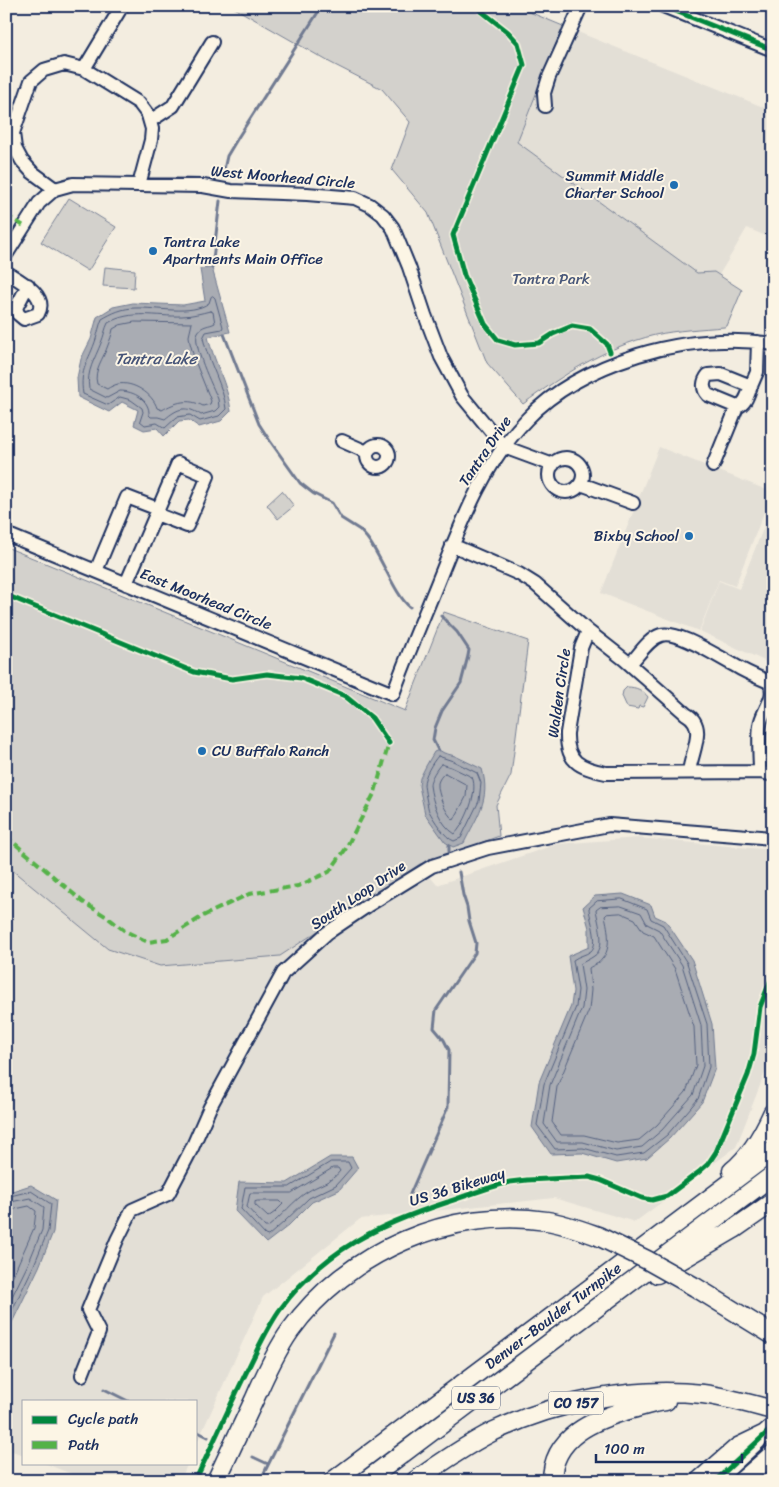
<svg xmlns="http://www.w3.org/2000/svg" width="779" height="1487" font-family="Sriracha,sans-serif">
<style>
.built{fill:#e3dfd6}
.green{fill:#d3d1cc;stroke:#778095}
.water{fill:#a9acb3;stroke:#707a91}
.lines{fill:none;stroke-linecap:round;stroke-linejoin:round}
.shore{stroke:#546180;stroke-width:1}
.stream{stroke:#707a91;stroke-width:3}
.minor-casing{stroke:#1b2f5e;stroke-width:16}
.major-casing{stroke:#1b2f5e;stroke-width:19}
.highway-casing{stroke:#1b2f5e;stroke-width:21}
.minor{stroke:#fcf5e5;stroke-width:12}
.major{stroke:#fcf5e5;stroke-width:15}
.highway{stroke:#fcf5e5;stroke-width:18}
.highway-bridge-casing{stroke:#1b2f5e;stroke-width:21;stroke-linecap:butt}
.highway-bridge{stroke:#fcf5e5;stroke-width:18}
.quiet{stroke:#55b248;stroke-width:4;stroke-dasharray:8 4;stroke-linecap:butt}
.cycleway-casing{stroke:#fcf5e5;stroke-width:8}
.cycleway{stroke:#00873e;stroke-width:5}
.poi-dot{fill:#1f6fb2;stroke:#fcf5e5;stroke-width:2}
.labels{text-anchor:middle;stroke-width:4;stroke-linejoin:round;paint-order:stroke}
.shield{fill:#fcf5e5;stroke:#5e6a86;stroke-width:1}
.shield-label{font-size:14px;font-weight:bold;fill:#1b2f5e}
.poi-label{font-size:15px;fill:#1b2f5e;stroke:#fcf5e5;text-anchor:end}
.street-label{font-size:15px;fill:#1b2f5e;stroke:#fcf5e5}
.park-label{font-size:15px;fill:#49587a;stroke:#fcf5e5}
.water-label{font-size:16px;font-style:italic;fill:#465478;stroke:#fcf5e5}
</style>
<rect width="100%" height="100%" fill="#f3ede0"/>
<filter id="ink" filterUnits="userSpaceOnUse"><feTurbulence type="fractalNoise" baseFrequency=".02" numOctaves="2"/><feDisplacementMap in="SourceGraphic" scale="10" xChannelSelector="R" yChannelSelector="G"/><feConvolveMatrix kernelMatrix="1 2 1 2 8 2 1 2 1" color-interpolation-filters="sRGB"/></filter>
<g filter="url(#ink)">
<path class="built" d="M563,26L773,111V239L747,228L719,275L714,272L697,273L517,142Z
M659,447L772,492L735,586L719,580L699,631L601,593Z
M773,504V665L700,631L719,581L739,589Z
M6,547L398,838L437,885L557,844L638,838L773,850V1052L736,1147L635,1222L554,1198L360,1219L263,1297L196,1445V1401H24V1455L6,1449Z
M44,1463H188L180,1481H89Z"/>
<path class="green" d="M231,6H515L563,26L517,142L697,273L714,272L742,290L727,326L724,327C701,329 677,330 655,335C605,347 563,375 523,404L487,363L428,213L392,170L410,122L382,89L331,63Z
M69,198L116,227L88,271L41,242Z
M105,267L135,270L134,288L103,286Z
M282,491L294,506L278,519L267,505Z
M6,547L405,711L444,612L528,641L511,775L496,805L499,836L438,859L420,864L280,956L160,966L108,949L6,865Z
M627,687C636,687 643,690 648,697L643,707L639,706L638,709L627,707L622,696L623,691Z"/>
<path class="water" d="M212,268L230,332L208,337C214,362 228,385 231,411L221,421L199,427L189,420L179,421L164,436L157,428L144,430L134,425L138,410L122,402L109,412L78,397L77,378L81,359L91,339L97,317L113,307L133,303L183,305L205,301L200,269Z
M439,750L444,753L455,756L482,769C491,800 477,816 464,843L453,847L445,842L425,814L419,786L420,778L426,766L434,752Z
M623,894L651,905L655,916L666,921L692,960L712,1024L715,1068L702,1102L670,1138L647,1158L616,1163L582,1153L551,1154L532,1127L539,1082L571,1006L573,991L568,956L589,947V928L583,907L595,896Z
M330,1157H352L358,1168L339,1190L312,1202L288,1226L266,1243L235,1211L239,1182L287,1183Z
M31,1185L56,1200L53,1232L39,1267L6,1335V1193Z"/>
<g class="lines">
<path class="shore" d="M213,296L215,298L223,327L222,329L206,332L203,338C208,362 224,387 226,409L219,416L200,421L190,415L177,417L165,428L157,423L145,425L140,421L143,412L142,408L131,400L120,397L108,405L83,394C79,369 89,361 96,339C98,333 99,326 102,319C112,313 123,308 135,308C156,307 191,316 209,303L211,297Z
M210,311L213,312L215,323C210,326 202,325 198,332C191,344 213,387 218,399L219,407L215,411L201,415C186,405 178,408 165,419L158,417H151L149,415C150,400 134,391 120,391L107,398L89,389C86,371 95,359 101,343C104,336 105,329 108,323C132,309 156,317 182,316C191,316 202,313 210,311Z
M135,322L192,323L189,336L190,343L195,361L211,401L210,404L203,406C188,398 176,402 162,410L157,408C153,394 133,381 118,384C114,385 110,387 107,389L97,384C93,370 104,358 108,345C110,340 112,335 113,329L120,325Z
M438,756L453,761L477,773L481,783L479,801L461,838L454,841C445,838 434,820 429,811C428,809 424,787 424,785C424,776 432,763 438,756Z
M441,764L451,767L472,777C479,792 465,823 455,834C440,825 432,802 430,785C430,779 437,768 441,764Z
M445,773L467,785L466,797L454,820C446,815 437,793 438,783C439,779 442,775 445,773Z
M622,899L647,909L651,919L663,925L687,963L707,1024L709,1067L698,1099L667,1135L644,1153L616,1157L583,1148L555,1149L537,1125L544,1084L576,1007L578,990L573,960C578,956 586,955 591,951C600,943 589,917 589,908L597,901Z
M621,906L641,913L647,924L659,930L682,965L701,1025L703,1066L693,1095L662,1130L642,1147L616,1151L583,1142H557L544,1124L550,1085L582,1008L584,990L580,964C585,961 590,959 594,956C607,948 598,922 596,910L600,907Z
M621,913L635,919L643,931L654,936L675,969L694,1027L696,1065L686,1092L657,1125L639,1140L617,1143L584,1135H561L552,1122L557,1087L589,1010L591,990L589,968C593,965 599,964 602,959C612,949 608,928 605,916L607,914Z
M331,1162H348L351,1168L336,1185L309,1198L284,1222L268,1236L265,1235L241,1209L245,1187H289Z
M333,1168H338L340,1171C331,1183 319,1184 307,1192C294,1200 281,1217 268,1227H265L247,1207L250,1193H291Z
M6,1197L31,1191L51,1204L48,1231L34,1265L6,1323
M258,1201H280L283,1204L275,1212L268,1217L255,1205V1202Z
M6,1203L30,1198L44,1207L42,1230L29,1262L6,1309
M6,1211L29,1206L36,1211L34,1228L6,1291"/>
<path class="stream" d="M223,174L227,156L239,136L322,6
M212,268L220,201
M224,334L259,424L270,441L300,483L314,494L332,503L341,518L360,530L367,538C380,554 396,597 410,607
M438,750L433,740L435,728L442,711L461,683L468,656L469,650L457,632L441,616
M449,845V851
M410,1194L448,1107L449,1050L444,1040L434,1028L436,1010L475,953L476,943L469,921L467,907L463,895L459,872
M104,1389L128,1401
M196,1431L208,1437
M253,1457L268,1464
M260,1481L334,1333"/>
<defs>
<path id="minor" d="M663,6L773,50
M84,69L122,6
M545,106L544,93L549,77L581,6
M150,121L173,106L212,42
M55,189L32,172L22,161L15,148L13,133L31,81L44,70L64,64L84,69L139,103L148,115L152,129L151,140L139,185
M6,255L39,203L55,189L73,184L203,186L231,191L307,194L355,198L370,205L383,215L393,228L409,267L425,315L441,357L462,396L504,447L553,465
M6,272C19,280 49,295 38,314L24,319L18,314L16,308L28,285
M737,407C746,404 748,394 751,386
M342,441L367,452
M367 456a11 11 0 1 1 22 0a11 11 0 1 1-22 0Z
M549 475a17 17 0 1 1 34 0a17 17 0 1 1-34 0Z
M713,466L737,407L708,395C702,389 703,381 708,375L721,374L751,386L757,372L758,342
M581,484L633,503
M6,534L393,694C408,653 425,614 441,574C463,519 485,462 527,419C557,387 597,368 638,355C682,342 727,337 773,344
M452,545L519,574L535,584L588,631L625,660L686,714C708,726 691,753 689,772
M96,571L127,497L158,509
M126,584L178,463L208,476L187,526L156,514
M588,631L581,648L567,733C566,762 580,768 606,773L760,772L773,775
M630,664C639,655 648,639 661,635C678,630 718,657 734,665C745,672 757,677 769,682C778,697 762,710 760,725C758,740 760,757 760,772
M82,1375L99,1332L88,1310L117,1240L132,1210L168,1194L192,1148L210,1107L283,973L327,933L367,906L432,866L488,848L609,825L773,838"/>
<path id="major" d="M715,1481L758,1441"/>
<path id="highway" d="M732,1171C751,1156 763,1134 773,1112
M657,1274L734,1229L773,1202
M695,1287L773,1335
M216,1481C229,1453 242,1426 255,1398C265,1375 276,1351 290,1331C346,1252 452,1206 547,1221C565,1224 581,1230 598,1236
M333,1481L773,1151
M366,1481L773,1175
M415,1481C440,1463 465,1446 492,1432C556,1402 632,1386 703,1394C726,1397 750,1404 773,1410
M552,1481C552,1436 595,1419 632,1409C643,1406 655,1402 666,1401
M699,1481L738,1447L765,1434L773,1427
M742,1481L773,1454"/>
</defs>
<use href="#minor" class="minor-casing"/>
<use href="#major" class="major-casing"/>
<use href="#highway" class="highway-casing"/>
<use href="#minor" class="minor"/>
<use href="#major" class="major"/>
<use href="#highway" class="highway"/>
<defs>
<path id="highway-bridge" d="M598,1236L647,1260L695,1287"/>
</defs>
<use href="#highway-bridge" class="highway-bridge-casing"/>
<use href="#highway-bridge" class="highway-bridge"/>
<path class="quiet" d="M6,215L24,226
M6,836L83,902L107,917L125,931L148,942L167,939L203,916L249,894L298,886L329,872L345,850L375,792L389,743L387,740"/>
<defs>
<path id="cycleway" d="M475,6L508,32L518,43L524,65L453,235L464,275L485,324L498,340L515,345L539,343L553,334L572,326L590,329L607,344L610,352
M663,6L773,50
M6,595L194,672L232,679L267,674L301,678L345,696L372,718L389,743
M195,1481C211,1448 226,1414 242,1381C254,1357 264,1333 279,1311C323,1250 380,1224 448,1202C468,1195 489,1187 510,1182L527,1180L589,1177L600,1180L642,1198L652,1200L667,1196L699,1172L708,1164L716,1152L748,1075L754,1054L760,1007L773,974
M715,1481L773,1427"/>
</defs>
<use href="#cycleway" class="cycleway-casing"/>
<use href="#cycleway" class="cycleway"/>
</g>
</g>
<g class="poi-dot">
<circle cx="674" cy="185" r="5"/>
<circle cx="153" cy="251" r="5"/>
<circle cx="689" cy="536" r="5"/>
<circle cx="202" cy="751" r="5"/>
</g>
<g class="labels">
<g class="shield">
<rect x="452" y="1386.5" width="48" height="23" rx="4"/>
<rect x="548.5" y="1391.5" width="55" height="23" rx="4"/>
</g>
<g class="shield-label">
<text x="476" y="1403">US 36</text>
<text x="576" y="1408">CO 157</text>
</g>
<g class="poi-label">
<text x="664" y="181">Summit Middle<tspan x="664" dy="17">Charter School</tspan></text>
<text x="163" y="247" text-anchor="start">Tantra Lake<tspan x="163" dy="17">Apartments Main Office</tspan></text>
<text x="679" y="541">Bixby School</text>
<text x="212" y="756" text-anchor="start">CU Buffalo Ranch</text>
</g>
<g class="street-label">
<text transform="translate(283 177) rotate(5)" y="5">West Moorhead Circle</text>
<text transform="translate(485 451) rotate(-56)" y="5">Tantra Drive</text>
<text transform="translate(206 599) rotate(22)" y="5">East Moorhead Circle</text>
<text transform="translate(559 693) rotate(-82)" y="5">Walden Circle</text>
<text transform="translate(358 895) rotate(-34)" y="5">South Loop Drive</text>
<text transform="translate(457 1187) rotate(-17)" y="5">US 36 Bikeway</text>
<text transform="translate(553 1316) rotate(-37)" y="5">Denver–Boulder Turnpike</text>
</g>
<g class="park-label">
<text x="551" y="284">Tantra Park</text>
</g>
<g class="water-label">
<text x="156" y="364">Tantra Lake</text>
</g>
</g>
<rect width="779" height="1487" fill="none" stroke="#fcf5e5" stroke-width="25"/>
<rect x="12" y="12" width="754" height="1462" fill="none" stroke="#1b2f5e" stroke-width="2" filter="url(#ink)"/>
<rect x="22" y="1400" width="175" height="65" fill="#fcf5e5" stroke="#a2a6af"/>
<rect x="32" y="1416" width="25" height="8" fill="#00873e" stroke="#a2a6af"/>
<text x="68" y="1424" font-size="15" fill="#1b2f5e">Cycle path</text>
<rect x="32" y="1441" width="25" height="8" fill="#55b248" stroke="#a2a6af"/>
<text x="68" y="1450" font-size="15" fill="#1b2f5e">Path</text>
<path d="M596 1454v8h146v-8" fill="none" stroke="#1b2f5e" stroke-width="2.5"/>
<text x="604" y="1454" font-size="15" fill="#1b2f5e" stroke="#fcf5e5" stroke-width="4" paint-order="stroke">100 m</text>
</svg>
